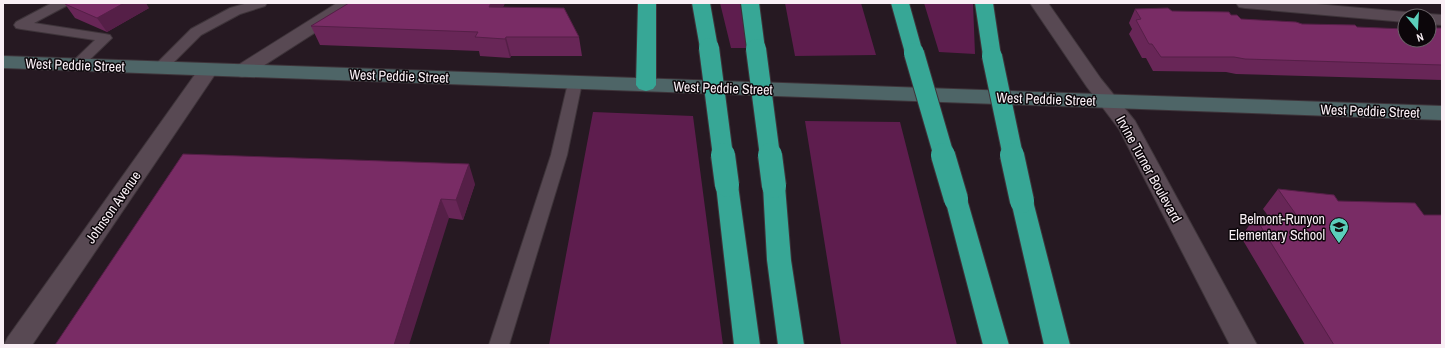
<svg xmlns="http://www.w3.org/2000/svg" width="1445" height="348" font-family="'Archivo Narrow',sans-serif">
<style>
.green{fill:#5e1d4e}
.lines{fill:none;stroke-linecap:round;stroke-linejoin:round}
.lane-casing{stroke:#3e343a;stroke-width:2}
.street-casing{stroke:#3e343a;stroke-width:2}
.secondary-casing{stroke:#3e343a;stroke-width:2}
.highway-casing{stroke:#3e343a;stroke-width:2}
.lane{fill:#584953;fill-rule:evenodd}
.street{fill:#584953;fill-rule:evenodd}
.secondary{fill:#4e6567;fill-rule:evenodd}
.highway{fill:#37a796;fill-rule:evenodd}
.highway-bridge-far1-casing{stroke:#3e343a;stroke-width:22;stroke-linecap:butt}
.highway-bridge-casing{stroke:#3e343a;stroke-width:26;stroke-linecap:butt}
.highway-bridge-far1{stroke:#37a796;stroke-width:20}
.highway-bridge{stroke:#37a796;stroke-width:24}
.wall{fill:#682657}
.shaded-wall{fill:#551f47}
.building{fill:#792c65;stroke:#551f47}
.labels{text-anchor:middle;stroke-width:3;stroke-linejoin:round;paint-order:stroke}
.street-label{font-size:14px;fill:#f9eff5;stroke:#0c060a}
.poi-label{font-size:14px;fill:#f9eff5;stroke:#0c060a;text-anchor:end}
</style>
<rect width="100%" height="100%" fill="#261922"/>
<path class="green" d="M720,3H740L747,48H731Z
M785,3H861L876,55L795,56Z
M924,3H973L975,54L939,52Z
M593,112L693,116L723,345H549Z
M805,121L900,122L957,345H841Z"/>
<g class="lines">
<defs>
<path id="lane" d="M52,3H68L66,6L34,23L105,34L110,35L112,38L81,68L76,69L71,68L69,65L95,40L21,29L16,28L14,25L16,22Z
M248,3H267L265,6L240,14L201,35L165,71L160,72L155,71L153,68L155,65L191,29L230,8Z
M575,78L580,80L582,83L567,155L509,345H489L551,155L568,83L570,80Z"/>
<path id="street" d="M337,3H358L355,7L249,75L242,77L235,75L232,71L235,67Z
M1030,3H1048L1101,79L1135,121L1257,345H1230L1119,129L1087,87Z
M1236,3H1305L1405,12L1411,13L1413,16H1405V22L1245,8L1239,7Z
M1429,14L1442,15V25L1429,24V16H1422Z
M208,64L215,66L218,70L32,345H4L8,337L201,66Z"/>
<path id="secondary" d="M3,56L1442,106V120L3,68Z"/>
<path id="highway" d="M638,3H656V85L653,89L646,91L639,89L636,85Z
M692,3H710L718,48L716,52L709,54L702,52L700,48Z
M741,3H759L765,49L763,53L756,55L749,53L747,49Z
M891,3H909L923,53L921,57L914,59L907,57L905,53Z
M975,3H993L1001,56L999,60L992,62L985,60L983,56Z
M727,177L735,179L738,185L760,345H734L716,185L719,179Z
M774,178L782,180L785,186L791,260L804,345H778L767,260L763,186L766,180Z
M956,191L964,193L967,199L1009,345H983L945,199L948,193Z
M1022,193L1030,195L1033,201L1070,345H1044L1011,201L1014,195Z"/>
</defs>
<use href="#lane" class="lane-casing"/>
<use href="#street" class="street-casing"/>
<use href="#secondary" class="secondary-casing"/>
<use href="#highway" class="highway-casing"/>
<use href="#lane" class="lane"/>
<use href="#street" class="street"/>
<use href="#secondary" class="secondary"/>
<use href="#highway" class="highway"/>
<defs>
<path id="highway-bridge-far1" d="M709,48L723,156
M756,49L770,156
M914,53L944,156
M992,56L1013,156"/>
<path id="highway-bridge" d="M723,155L727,185
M770,155L774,186
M943,155L956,199
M1012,155L1022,201"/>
</defs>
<use href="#highway-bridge-far1" class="highway-bridge-far1-casing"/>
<use href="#highway-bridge" class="highway-bridge-casing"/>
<use href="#highway-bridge-far1" class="highway-bridge-far1"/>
<use href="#highway-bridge" class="highway-bridge"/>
</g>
<path class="wall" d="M349,3H505L503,7L579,37L582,56H511L510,58L480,56L479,51L320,45L311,26Z
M65,4L149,8L107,32L75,18Z
M1135,9L1231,15L1241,19L1302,24L1357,27L1429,40V28H1442V80L1236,74L1226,72L1153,71L1146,58H1142L1129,34L1132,29L1129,23Z
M475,184L463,220L449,218L55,345Z
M1278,189L1338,201L1442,345H1305L1241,237L1255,217H1269L1263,209Z"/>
<path class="shaded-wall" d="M124,3H146L149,8L107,32L97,18Z
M491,3H505L493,26L489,7Z
M506,37L511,56L510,58L505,39Z
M469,164L475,184L463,220L456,200Z
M441,199L449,218L409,345H394Z"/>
<path class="building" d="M66,3H124L97,18L65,4Z
M349,3H491L489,7L564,8L579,37H506L505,39L475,37L478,32L311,26Z
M1168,8L1172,11L1229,12L1231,15H1237L1241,19L1296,22L1302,24L1355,25L1357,27L1405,29V40H1429V30H1430L1429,28H1442V65L1245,59L1234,57H1161L1152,44H1149L1136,20L1141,19L1135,9Z
M183,154L469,164L456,200L441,199L394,345H55Z
M1278,189L1334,195L1338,201L1415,203L1424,215H1442V345H1334L1255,217L1297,216Z"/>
<defs>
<symbol id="school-pin" viewBox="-11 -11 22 30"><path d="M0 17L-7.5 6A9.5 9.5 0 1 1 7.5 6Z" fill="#5bcebb" stroke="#0c060a"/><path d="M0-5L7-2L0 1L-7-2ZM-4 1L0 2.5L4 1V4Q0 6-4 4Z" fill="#111"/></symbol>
</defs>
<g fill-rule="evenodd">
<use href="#school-pin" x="1328" y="216" width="22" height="30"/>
</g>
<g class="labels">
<g class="street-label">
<text transform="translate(75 65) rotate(2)" y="5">West Peddie Street</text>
<text transform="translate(399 76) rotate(2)" y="5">West Peddie Street</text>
<text transform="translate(723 88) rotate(2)" y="5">West Peddie Street</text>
<text transform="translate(1046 99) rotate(2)" y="5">West Peddie Street</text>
<text transform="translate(1370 111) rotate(2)" y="5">West Peddie Street</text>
<text transform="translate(1149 169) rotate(61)" y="5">Irvine Turner Boulevard</text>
<text transform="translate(113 207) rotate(-55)" y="5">Johnson Avenue</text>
</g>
<g class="poi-label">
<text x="1325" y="224">Belmont-Runyon<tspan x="1325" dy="16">Elementary School</tspan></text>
</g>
</g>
<rect width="1445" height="348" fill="none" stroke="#f9eff5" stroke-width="8"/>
<g transform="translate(1417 28) rotate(162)"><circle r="19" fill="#0c060a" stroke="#6b6368"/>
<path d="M0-3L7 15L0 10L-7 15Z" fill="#5bcebb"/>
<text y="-6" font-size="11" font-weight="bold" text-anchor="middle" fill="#f9eff5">N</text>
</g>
</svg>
